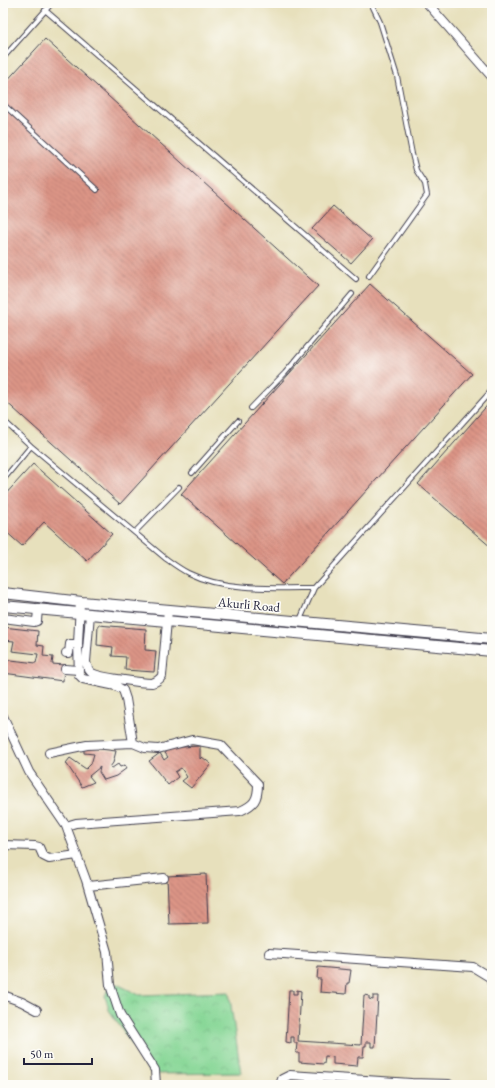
<svg xmlns="http://www.w3.org/2000/svg" width="495" height="1088" font-family="'EB Garamond',serif">
<style>
.park{fill:url(#park-crowns);stroke:#557c69}
.building{fill:url(#building-back-hatch)}
.lines{fill:none;stroke-linecap:round;stroke-linejoin:round}
.service-casing{stroke:#403e4e;stroke-width:6}
.minor-casing{stroke:#403e4e;stroke-width:10}
.tertiary-casing{stroke:#403e4e;stroke-width:12}
.service{stroke:#fff;stroke-width:4}
.minor{stroke:#fff;stroke-width:8}
.tertiary{stroke:#fff;stroke-width:10}
.labels{text-anchor:middle;stroke-width:3.5;stroke-linejoin:round;paint-order:stroke}
.street-label{font-size:13px;fill:#22223b;stroke:#fdfcf7}
</style>
<defs>
<pattern id="park-crowns" width="20" height="18" patternUnits="userSpaceOnUse"><rect width="20" height="18" fill="#88d797"/><path d="M2 6a3 3 0 1 1 6 0M12 15a3 3 0 1 1 6 0" fill="none" stroke="#75b883"/></pattern>
<pattern id="building-back-hatch" width="6" height="6" patternUnits="userSpaceOnUse"><rect width="6" height="6" fill="#dc9486"/><path d="M-1 5l2 2M0 0l6 6M5-1l2 2" fill="none" stroke="#b2786f"/></pattern>
</defs>
<rect width="100%" height="100%" fill="#fdfcf7"/>
<filter id="ink" filterUnits="userSpaceOnUse"><feTurbulence type="fractalNoise" baseFrequency=".025" numOctaves="2"/><feDisplacementMap in="SourceGraphic" scale="8" xChannelSelector="R" yChannelSelector="G"/><feConvolveMatrix kernelMatrix="1 2 1 2 8 2 1 2 1" color-interpolation-filters="sRGB"/></filter>
<filter id="wash" filterUnits="userSpaceOnUse"><feTurbulence type="fractalNoise" baseFrequency=".012" numOctaves="4" result="noise"/><feDisplacementMap in="SourceGraphic" scale="16" xChannelSelector="R" yChannelSelector="G"/><feGaussianBlur stdDeviation="0.9" result="paint"/><feColorMatrix in="noise" values="0 0 0 0 0 0 0 0 0 0 0 0 0 0 0 0 0 1.4 0 .05"/><feComposite in="paint" operator="in"/></filter>
<g filter="url(#wash)">
<rect width="100%" height="100%" fill="#e7e0bc"/>
<path class="park" d="M117,984L139,995L229,992L241,1073L152,1074L109,1010L105,996L109,986Z"/>
<g id="blocks">
<path class="building" d="M45,39L318,286L120,504L3,399V85Z
M333,206L372,240L351,263L312,229Z
M370,284L472,374L282,584L181,494Z
M492,400V548L418,484Z
M33,464L112,534L87,561L44,522L22,546L3,529V497Z
M98,625L146,629L145,650L156,651L154,672L125,670L126,657L112,656L113,647L97,645Z
M3,627L38,631L37,645L44,646L43,656L53,657L52,664L64,665L63,681L3,673V659L36,663L38,654L12,651L14,641L3,640Z
M200,746V759L202,757L211,764L191,788L182,781L187,777L181,768L175,772L178,777L168,785L149,761L160,753L164,760L168,757L165,753L164,748Z
M84,747L116,751L113,763L110,767L112,768L118,764L120,767L125,765L127,768L116,776L104,780L99,772L100,767L89,776L94,782L82,787L66,763L70,758L86,769L91,764L94,754L84,753Z
M206,874L208,923L169,924L167,876Z
M318,967L351,970L349,983H347L346,994L320,992L321,979H317Z
M289,990H293V994H297V990L301,991L298,1041L361,1045L364,995L369,996V999L373,1000V996H378L375,1047H371V1042H366V1046H364L363,1057H358L357,1066L333,1064V1057L325,1056L324,1064L299,1062V1053H296L297,1043H294V1037H291V1043L286,1042Z"/>
</g>
</g>
<g filter="url(#ink)">
<use href="#blocks" fill-opacity="0" stroke="#403e4e" stroke-width="1"/>
<g class="lines">
<defs>
<path id="service" d="M45,10L356,279
M3,58L52,3
M3,104L97,190
M369,276L427,195L425,184L416,170L412,154L397,76L380,22L371,3
M251,408L285,373L352,294
M3,420L31,446L165,558C172,563 180,569 188,573C224,591 274,588 314,588
M192,473L238,421
M3,480L31,446
M135,532L179,487
M300,620L314,588L492,390"/>
<path id="minor" d="M427,3L492,77
M80,602L78,644L79,675L83,679L116,686L123,690L126,699L133,743
M90,614L86,662C87,667 88,670 92,673C99,677 142,683 152,683C156,682 159,680 162,676L168,610
M3,618L34,622L37,621L38,609
M66,653H69L70,644H78
M65,669L79,670
M3,716L29,772L66,826L86,880L107,952L110,985L120,1015L155,1070L156,1085
M49,753L87,745L133,743L145,748L158,749L192,740L221,745L258,784C258,800 254,805 240,811L76,823L66,826
M3,845L35,846L39,847L43,856L49,859L77,855
M88,886L164,878
M269,953L473,967L491,978L492,985
M3,995L22,1002L37,1010
M411,1083L449,1084
M280,1085L282,1079L290,1075L411,1083V1085"/>
<path id="tertiary" d="M3,593L82,602L492,639
M3,606L492,651"/>
</defs>
<use href="#service" class="service-casing"/>
<use href="#minor" class="minor-casing"/>
<use href="#tertiary" class="tertiary-casing"/>
<use href="#service" class="service"/>
<use href="#minor" class="minor"/>
<use href="#tertiary" class="tertiary"/>
</g>
</g>
<g class="labels">
<g class="street-label">
<text transform="translate(249 604) rotate(5)" y="5">Akurli Road</text>
</g>
</g>
<rect width="495" height="1088" fill="none" stroke="#fdfcf7" stroke-width="16"/>
<path d="M24 1058v6h68v-6" fill="none" stroke="#22223b" stroke-width="2"/>
<text x="30" y="1058" font-size="12" fill="#22223b" stroke="#fdfcf7" stroke-width="3" paint-order="stroke">50 m</text>
</svg>
